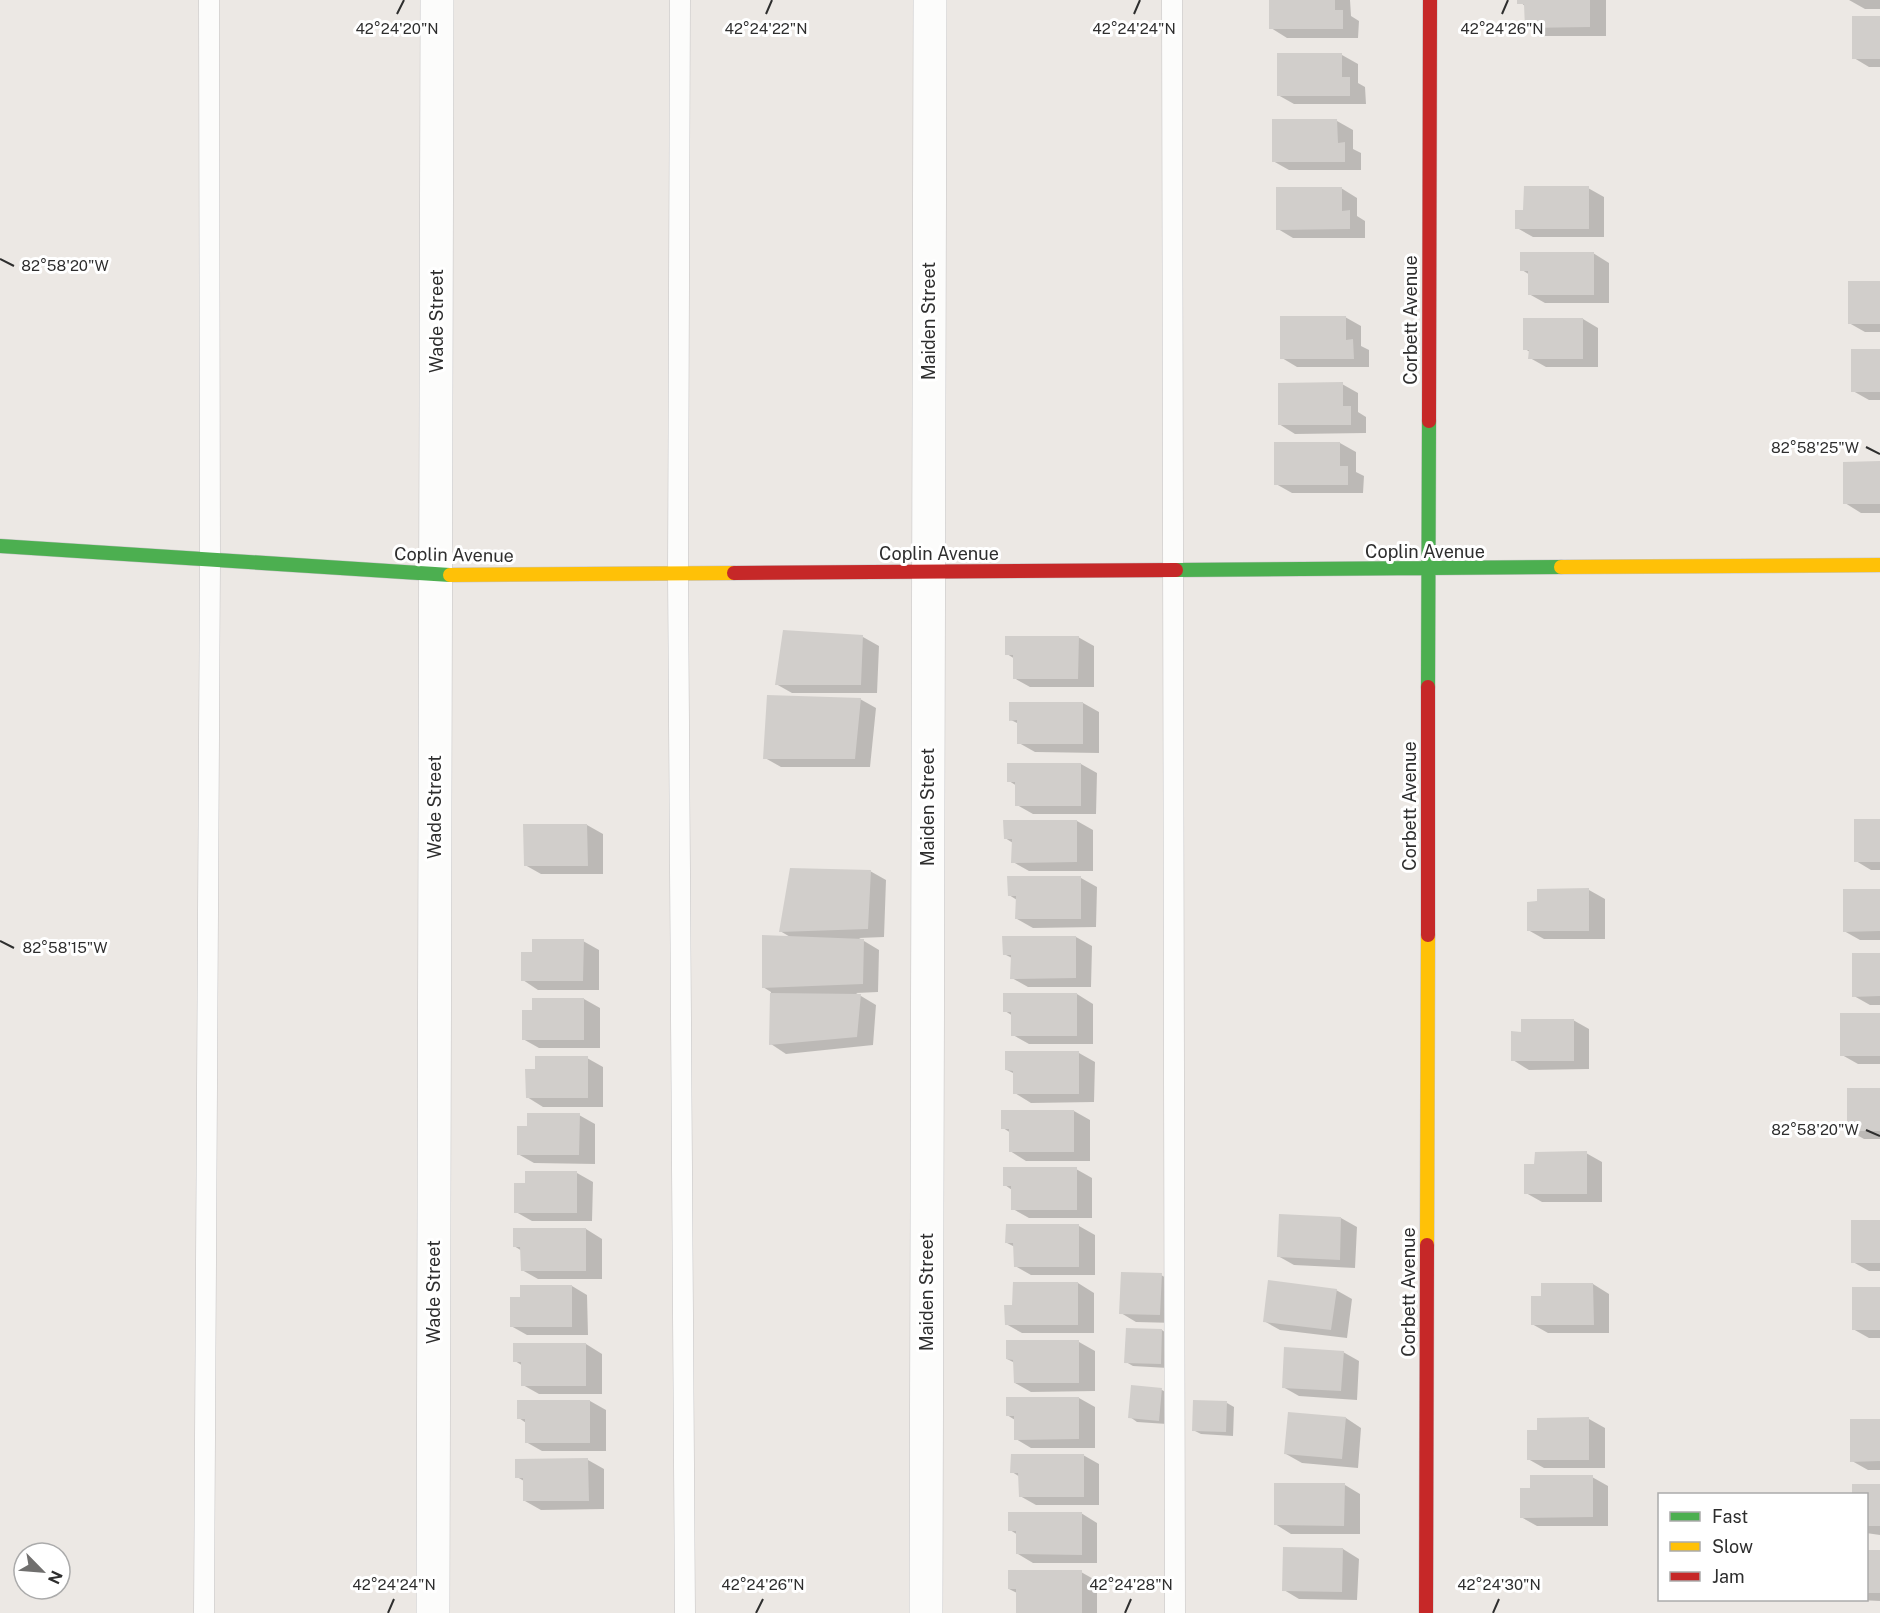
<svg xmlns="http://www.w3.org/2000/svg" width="1880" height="1613" font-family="'Public Sans',sans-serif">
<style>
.shadow{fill:#0003}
.building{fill:#d1cecb}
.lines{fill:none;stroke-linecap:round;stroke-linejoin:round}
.lane-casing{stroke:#c5c4c5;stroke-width:21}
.street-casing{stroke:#c5c4c5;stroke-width:34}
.fast-casing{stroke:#c5c4c5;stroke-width:15}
.slow-casing{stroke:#c5c4c5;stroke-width:15}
.jam-casing{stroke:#c5c4c5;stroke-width:15}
.lane{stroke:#fcfcfb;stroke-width:20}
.street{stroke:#fcfcfb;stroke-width:33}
.fast{stroke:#4caf50;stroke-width:14}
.slow{stroke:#ffc107;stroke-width:14}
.jam{stroke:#c62828;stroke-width:14}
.ticks{fill:none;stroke:#2e2e2e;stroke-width:2}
.labels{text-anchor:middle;stroke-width:6;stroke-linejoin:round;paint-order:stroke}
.street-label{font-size:18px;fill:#2e2e2e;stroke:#fff}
.ticks-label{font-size:15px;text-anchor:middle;fill:#2e2e2e;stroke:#fff;stroke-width:6;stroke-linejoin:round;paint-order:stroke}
</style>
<rect width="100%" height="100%" fill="#ece8e4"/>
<path class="shadow" d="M1271,0H1350L1351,16L1359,21L1358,38H1287L1271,28Z
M1518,0H1606V36H1542L1526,27V7Z
M1849,0H1880V9H1865Z
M1880,17V67H1869L1854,58Z
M1342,55L1358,64V83L1365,87L1366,104H1294L1278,95Z
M1337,121L1353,130V149L1361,153V170H1289L1273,161Z
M1341,188L1357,198V216L1365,221V238H1293L1278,229Z
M1588,188L1604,197V237H1533L1517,228Z
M1593,253L1609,263V303H1545L1529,294L1530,275L1522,270Z
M1880,282V332H1865L1849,323Z
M1345,317L1361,326V346L1369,350V367H1297L1282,358Z
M1583,319L1598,328V367H1546L1530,358V352L1525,349Z
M1880,351V400H1869L1853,391Z
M1342,384L1358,393V412L1366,417V433L1295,434L1279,424Z
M1340,443L1356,452V472L1364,476L1363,493H1292L1276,484Z
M1880,463V513H1861L1845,503Z
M863,637L879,646L877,693H792L776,684Z
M1078,637L1094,646V687H1030L1014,678L1015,659L1007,654Z
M860,699L876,708L870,767H781L765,758Z
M1083,703L1099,712V753L1035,752L1019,743V724L1011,720Z
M1081,764L1097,773L1096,814H1033L1017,805V786L1009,781Z
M1077,821L1093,830V871H1029L1013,862V843L1005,838Z
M1880,821V870H1871L1856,861Z
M587,825L603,834V874H541L525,865Z
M870,871L886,880L884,937L859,938L879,950L878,992L856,993L876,1005L873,1045L786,1054L771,1044V992L763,987L792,938L780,931Z
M1081,878L1097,887L1096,927L1033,928L1017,919V900L1009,895Z
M1589,890L1605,899V939H1544L1528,930Z
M1880,890V940H1860L1844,931Z
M1076,937L1092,946L1091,987H1028L1012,978V958L1004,954Z
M583,941L599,950V990H538L523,980L533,953Z
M1880,955V1005H1870L1854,996Z
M1077,994L1093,1004V1044H1029L1013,1035V1016L1005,1011Z
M534,999H584L600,1008V1048H539L523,1039L534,1012Z
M1880,1015V1064H1858L1842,1055Z
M1573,1020L1589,1029V1069L1529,1070L1513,1060L1523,1033Z
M1079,1053L1095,1062L1094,1102L1031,1103L1015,1093V1074L1007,1070Z
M587,1058L603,1067V1107H543L527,1097L537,1070Z
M1880,1090V1139H1864L1848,1130Z
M1002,1111H1074L1090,1120V1161H1026L1010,1151L1011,1133L1003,1128Z
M579,1115L595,1124V1164L534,1163L518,1154L529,1127Z
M1586,1153L1602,1162V1202H1542L1526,1193Z
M1076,1169L1092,1178V1218H1029L1013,1209L1012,1190L1005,1185Z
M577,1173L593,1182L592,1221H532L516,1212Z
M1341,1218L1357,1227L1355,1268L1294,1265L1278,1256Z
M1880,1222V1271H1869L1853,1262Z
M1079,1226L1095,1235V1275H1031L1015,1266V1247L1007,1243Z
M586,1229L602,1239V1279H538L522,1270V1251L514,1246V1230Z
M1161,1275L1177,1284L1176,1323L1136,1322L1121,1313Z
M1078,1283L1094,1293V1333H1022L1006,1324L1014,1307Z
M1593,1284L1609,1294V1333H1548L1532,1324L1543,1297V1285Z
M572,1286L587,1295L588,1335H527L511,1326L521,1298Z
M1880,1289V1338H1869L1853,1329Z
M1336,1290L1352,1299L1347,1338L1280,1330L1264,1321Z
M1127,1329L1162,1330L1169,1335L1168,1368L1133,1366L1126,1362Z
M1007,1342H1079L1095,1351V1391L1031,1392L1015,1383V1363L1007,1359Z
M586,1344L602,1354V1394H539L523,1385V1366L515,1361V1345Z
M1343,1352L1359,1361L1357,1400L1299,1396L1283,1387Z
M1132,1387L1162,1390L1169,1394L1167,1424L1137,1422L1130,1417Z
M1079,1398L1095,1407V1448H1031L1016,1439L1015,1420L1007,1415Z
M590,1401L606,1410V1451H542L526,1442V1423L519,1418L518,1402Z
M1227,1403L1234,1407L1233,1436L1201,1434L1193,1430Z
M1346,1418L1361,1428L1358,1468L1302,1463L1286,1454Z
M1589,1419L1605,1428V1468H1544L1528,1459L1538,1431Z
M1880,1420V1470H1868L1852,1461Z
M1083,1455L1099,1464V1505H1036L1020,1496V1477L1012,1472Z
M588,1460L604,1469V1509L541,1510L525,1501L524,1481L517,1477Z
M1592,1477L1608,1486V1526H1537L1521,1517Z
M1345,1485L1360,1494V1534H1291L1275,1524Z
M1854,1485H1880V1535L1866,1533V1494H1854Z
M1081,1513L1097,1523V1563H1033L1018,1554V1535L1010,1530Z
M1343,1549L1359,1559L1357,1600L1299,1599L1284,1590Z
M1866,1551H1880V1601L1859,1600H1866Z
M1081,1572L1097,1581V1613H1019L1017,1593L1009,1589Z"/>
<path class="building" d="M1269,0H1335V10H1343V29H1269Z
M1517,0H1590V27L1525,28L1524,4H1517Z
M1852,16H1880V59H1852Z
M1277,53H1342V77H1350V96H1277Z
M1272,119H1337L1338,143L1345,142V162H1272Z
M1524,186H1589V229H1515V210H1523Z
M1276,187H1342V211L1350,210V229L1276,230Z
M1520,252H1594V295H1528V271H1520Z
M1848,281H1880V324H1848Z
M1280,316H1346V340L1353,339L1354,359H1280Z
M1523,318H1583V359H1528L1529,350H1523Z
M1851,349H1880V392H1851Z
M1343,382V406H1351V425H1278V383Z
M1274,442H1340V466H1348V485H1274Z
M1880,461V504H1843V462Z
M783,630L863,635L861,685H775Z
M1005,636H1079L1078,679H1013V655H1005Z
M767,695L861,698L855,759H763Z
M1009,702H1083V744H1017V720L1009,721Z
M1007,763H1081V806H1015V782H1007Z
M1854,819H1880V862H1854Z
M1003,820H1077V862L1011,863L1012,839H1004Z
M523,824H587L588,866H524Z
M790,868L871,870L868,929L779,932Z
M1007,876H1081V919H1015L1016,896H1008Z
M1589,888V931H1527V902L1537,901V889Z
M1843,889H1880V931L1843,932Z
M762,935L864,939L863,984L762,988Z
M1002,936H1076V978L1010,979L1011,955H1003Z
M532,939H584L583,981H521V952H532Z
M1852,953H1880V996L1852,997Z
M770,993L861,994L857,1037L769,1045Z
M1003,993H1077V1036H1011V1012H1003Z
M532,998H584V1040H522V1010H532Z
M1840,1013H1880V1056H1840Z
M1521,1019H1574V1061H1511V1031L1521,1032Z
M1005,1051H1079V1094H1013V1071L1005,1070Z
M535,1056H588V1098H526L525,1069H535Z
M1847,1088H1880V1131H1847Z
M1001,1110H1074V1152H1009V1129H1001Z
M527,1113H580L579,1155H517V1126H527Z
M1587,1151V1194H1524V1164H1534L1535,1152Z
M1003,1167H1077V1210H1011V1186H1003Z
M525,1171H577V1213H514V1183H525Z
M1279,1214L1341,1217L1340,1260L1277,1257Z
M1851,1220H1880V1263H1851Z
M1006,1224H1079V1267H1014L1013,1243H1005Z
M513,1228H586V1271H521L520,1247H513Z
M1121,1272L1162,1273L1160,1315L1119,1314Z
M1268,1280L1337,1289L1331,1330L1263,1322Z
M1013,1282H1078V1325H1005L1004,1305H1012Z
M1541,1283H1593L1594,1325H1531V1296H1541Z
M520,1285H572V1327H510V1297H520Z
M1852,1287H1880V1330H1852Z
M1126,1328L1162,1329L1161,1364L1124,1363Z
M1006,1340H1079V1383H1014L1013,1360L1006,1359Z
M513,1343H586V1386H521V1362H513Z
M1284,1347L1344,1351L1341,1391L1282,1388Z
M1131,1385L1162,1388L1159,1421L1128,1418Z
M1006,1397H1079V1439L1014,1440V1416H1006Z
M517,1400H590V1443H525V1419H517Z
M1193,1400L1227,1401L1226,1432L1192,1431Z
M1288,1412L1346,1417L1342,1459L1284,1454Z
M1589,1417V1460H1527V1430H1537V1418Z
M1850,1419H1880V1461L1850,1462Z
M1011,1454H1084V1497H1019L1018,1473H1010Z
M588,1458L589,1501H523V1478H515V1459Z
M1530,1475H1593V1517L1520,1518V1488H1530Z
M1274,1483H1345L1344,1526L1274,1525Z
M1852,1484H1880V1526H1866V1494H1852Z
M1008,1512H1082V1555L1016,1554V1531H1008Z
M1283,1547L1343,1548L1342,1592L1282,1591Z
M1866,1550H1880V1593H1866Z
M1008,1570H1082V1613H1016V1589H1008Z"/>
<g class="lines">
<defs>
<path id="lane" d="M680,0L678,574L685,1613
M1172,0L1175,1613
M204,1613L210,562L209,0"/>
<path id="street" d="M433,1613L437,0
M926,1613L930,0"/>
<path id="fast" d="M0,546L450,575
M1176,570L1561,567
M1428,687L1429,421"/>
<path id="slow" d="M1561,567L1880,565
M450,575L734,573
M1427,1245L1428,935"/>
<path id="jam" d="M1429,421L1430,0
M734,573L1176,570
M1428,935V687
M1426,1613L1427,1245"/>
</defs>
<use href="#lane" class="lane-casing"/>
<use href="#street" class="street-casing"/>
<use href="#fast" class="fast-casing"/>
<use href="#slow" class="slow-casing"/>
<use href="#jam" class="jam-casing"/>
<use href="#lane" class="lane"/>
<use href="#street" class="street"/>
<use href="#fast" class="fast"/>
<use href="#slow" class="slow"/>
<use href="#jam" class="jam"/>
</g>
<path class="ticks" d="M397,14L404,0M766,14L772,0M1134,14L1140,0M1502,14L1508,0M0,259L14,266M1866,447L1880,454M0,941L14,948M1866,1130L1880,1136M388,1613L394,1599M756,1613L763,1599M1125,1613L1131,1599M1493,1613L1499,1599"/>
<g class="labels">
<g class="street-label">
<text transform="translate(1411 320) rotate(-90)" y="6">Corbett Avenue</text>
<text transform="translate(437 321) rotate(-90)" y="6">Wade Street</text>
<text transform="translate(929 321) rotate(-90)" y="6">Maiden Street</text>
<text x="1425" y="558">Coplin Avenue</text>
<text x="939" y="560">Coplin Avenue</text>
<text transform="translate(454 555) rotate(1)" y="6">Coplin Avenue</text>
<text transform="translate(1410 806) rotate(-90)" y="6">Corbett Avenue</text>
<text transform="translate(435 807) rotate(-90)" y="6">Wade Street</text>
<text transform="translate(928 807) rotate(-90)" y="6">Maiden Street</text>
<text transform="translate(434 1292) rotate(-90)" y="6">Wade Street</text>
<text transform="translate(927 1292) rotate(-90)" y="6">Maiden Street</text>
<text transform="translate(1409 1292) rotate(-90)" y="6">Corbett Avenue</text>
</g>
</g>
<g class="ticks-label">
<text x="397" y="34">42°24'20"N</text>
<text x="766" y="34">42°24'22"N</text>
<text x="1134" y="34">42°24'24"N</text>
<text x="1502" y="34">42°24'26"N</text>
<text x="65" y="271">82°58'20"W</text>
<text x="1815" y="453">82°58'25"W</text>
<text x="65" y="953">82°58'15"W</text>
<text x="1815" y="1135">82°58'20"W</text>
<text x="394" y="1590">42°24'24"N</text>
<text x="763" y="1590">42°24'26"N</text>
<text x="1131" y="1590">42°24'28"N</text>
<text x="1499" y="1590">42°24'30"N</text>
</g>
<rect x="1658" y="1493" width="210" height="108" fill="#ffffff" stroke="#ababab" stroke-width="1.5"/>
<rect x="1670" y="1512" width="30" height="9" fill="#4caf50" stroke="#ababab" stroke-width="1.5"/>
<text x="1712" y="1523" font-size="18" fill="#2e2e2e">Fast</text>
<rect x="1670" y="1542" width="30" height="9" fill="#ffc107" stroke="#ababab" stroke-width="1.5"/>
<text x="1712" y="1553" font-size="18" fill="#2e2e2e">Slow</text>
<rect x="1670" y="1572" width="30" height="9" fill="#c62828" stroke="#ababab" stroke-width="1.5"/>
<text x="1712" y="1583" font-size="18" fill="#2e2e2e">Jam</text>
<g transform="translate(42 1571) rotate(115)"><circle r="28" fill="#ffffff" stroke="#ababab" stroke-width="1.5"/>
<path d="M0-4.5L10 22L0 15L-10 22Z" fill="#706f6e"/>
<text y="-9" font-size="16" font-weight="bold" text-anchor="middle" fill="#2e2e2e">N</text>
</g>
</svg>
